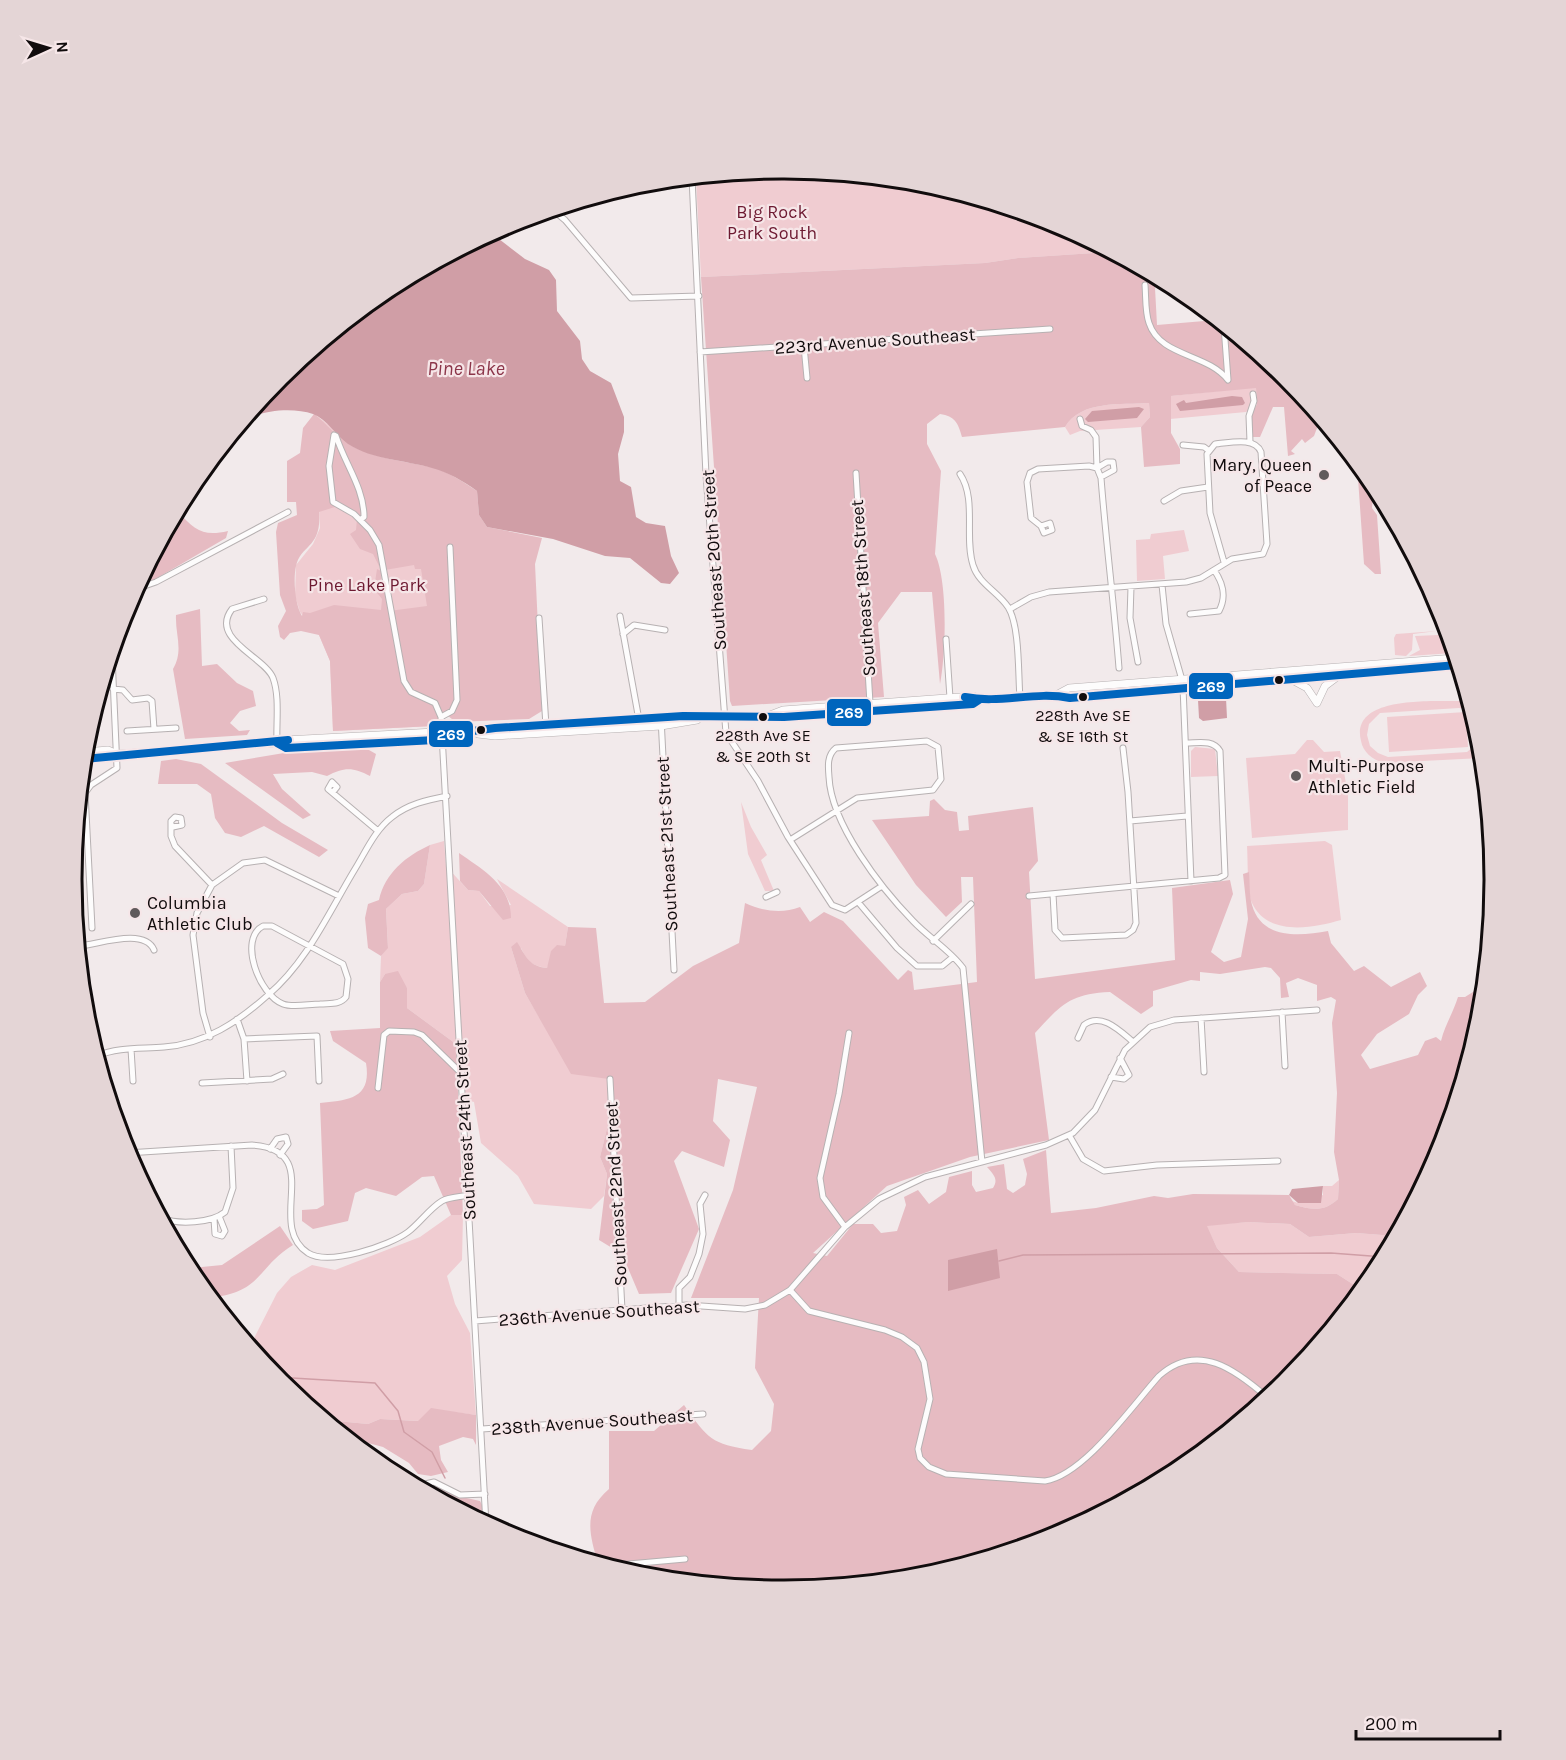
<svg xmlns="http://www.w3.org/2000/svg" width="1566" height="1760" font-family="Karla,sans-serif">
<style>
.green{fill:#f0ccd1}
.forest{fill:#e6bbc2;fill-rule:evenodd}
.water{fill:#d09ea6}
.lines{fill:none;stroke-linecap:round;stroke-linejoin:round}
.stream{stroke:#d09ea6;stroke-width:1.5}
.minor-casing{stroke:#b7b1b2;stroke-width:7}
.major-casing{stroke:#b7b1b2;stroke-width:8}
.minor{stroke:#fdfcfc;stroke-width:5}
.major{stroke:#fdfcfc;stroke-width:7}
.bus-1-casing{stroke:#f6e6e8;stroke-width:12}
.bus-1{stroke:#0065bd;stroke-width:8}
.poi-dot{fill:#605a5b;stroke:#f6e6e8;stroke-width:2}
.bus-dot{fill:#110c0d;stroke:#f6e6e8;stroke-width:2}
.labels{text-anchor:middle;stroke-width:4.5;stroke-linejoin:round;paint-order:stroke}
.bus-label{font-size:16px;fill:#110c0d;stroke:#f6e6e8}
.park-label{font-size:18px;fill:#6d1931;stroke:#f6e6e8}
.street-label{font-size:18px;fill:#110c0d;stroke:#f6e6e8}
.poi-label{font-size:18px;fill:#110c0d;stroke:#f6e6e8;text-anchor:start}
.water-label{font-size:20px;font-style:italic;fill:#8c364a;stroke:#f6e6e8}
.rim{fill:none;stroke:#110c0d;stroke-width:3}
.line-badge{stroke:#f6e6e8;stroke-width:2}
.badge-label{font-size:16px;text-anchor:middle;font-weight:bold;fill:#fff}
</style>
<rect width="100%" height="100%" fill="#f2eaeb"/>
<path class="green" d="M783,169L922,183L1055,223L1109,252L1018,258L985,263L701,277L696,178Z
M1256,387L1257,404L1246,412L1170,419L1171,396Z
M1149,403L1150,417L1141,427L1080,431L1070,435L1065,427C1081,400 1121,405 1149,403Z
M314,414C353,442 380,465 431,467L433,726L333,731L330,661L319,635L300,612L295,596L296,565L313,544L320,528Z
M1184,530L1189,551L1163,556L1165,579L1137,581L1136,540L1150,539L1151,534Z
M1437,631L1413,634L1412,650L1406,656L1395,655L1394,638L1396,634Z
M1438,632H1447L1453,653L1409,656L1420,650L1415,636L1438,635Z
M1468,701L1471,710L1459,708L1380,713L1369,724L1367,735L1370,746L1378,753L1388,757L1467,752L1480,741L1482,758L1383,763C1372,759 1363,752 1361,741C1349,693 1440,702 1468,701Z
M1466,712L1468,747L1389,752L1387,717Z
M1307,740H1313L1324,752L1340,751L1348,794V830L1252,838L1246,758L1295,754Z
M1195,747L1215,749L1218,776L1191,777V751Z
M741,802L751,827L767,855L761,860L774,891H765L748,854Z
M444,841L446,866L468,890L479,891L490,906L511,905L497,879L568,927L565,946L551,959L547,968C532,966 527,961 521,948L511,947L525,993L539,1017L609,1079L613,1104L600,1157L607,1174L604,1196L591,1209L534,1204L518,1176L481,1143L474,1102L459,1098L456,1044L407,1008V988L385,974L380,982L381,956L388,947L386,909L402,894L418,891L424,884L430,845Z
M1325,841L1332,845L1341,920C1313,928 1268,937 1252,903C1247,892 1248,860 1247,846Z
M1339,1180L1338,1199C1324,1212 1312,1210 1295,1205L1292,1201L1298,1203L1323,1195V1186H1332Z
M451,1215H463L462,1260L447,1276L455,1304L470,1333L476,1415L431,1409L419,1421L380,1419L368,1424L326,1420L280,1383L250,1346L277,1293L291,1277L312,1265L335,1270L420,1237Z
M1248,1222L1290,1224L1309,1237L1356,1233L1395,1236L1374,1275L1362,1290L1337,1274L1239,1272L1217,1248L1206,1225Z"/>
<path class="forest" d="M1109,252L1159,278L1155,288L1157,325L1216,320L1286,377L1320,420L1314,436L1305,443L1302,439L1291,451L1295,454L1288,456L1284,407H1273L1260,437H1252L1250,417L1257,404L1256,388L1171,396V433L1180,449V464L1144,467L1141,427L1150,417L1149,403C1121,405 1081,400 1065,427L962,437C958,423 955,416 940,414L927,424V444L941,471L935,554C948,581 946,654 940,684L932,592H901L878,623L884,697L732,706L730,701L701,277L985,263L1018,258Z
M314,414C326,423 337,437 350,445C375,459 404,461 431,467C448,471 463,482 477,491L479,515L487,527L542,538L535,564L542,711L529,719L456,722L444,713L433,726L333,731L330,661L319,635L301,631L290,633L284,640L280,637L278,626L286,611L280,595L276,532L278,523L297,515L296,502H287V461L300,453L303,428ZM338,506L357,519L356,530L350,534L360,549L373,554L379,566H384L385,570L414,565L415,569H421L427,606L389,611L385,593L381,590V571L377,569L374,589L382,599L381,610L334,605L310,613L303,612L302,616C295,605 293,579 296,566C301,544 322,548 319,512Z
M1357,464L1374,485L1372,508L1377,515L1381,574H1375L1364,564Z
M178,512C195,530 203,537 228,531L226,538L152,581L139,584Z
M200,609L202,666L217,664L237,683L253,691L256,706L240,711L230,723L239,731L250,730L247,735L185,739L173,669C184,650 175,635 176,615Z
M351,749L369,750L376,754L370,776C353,767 344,767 327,776L312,772L273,774L282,789L311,815L303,819L225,763L284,753Z
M176,759L201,764L282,823L328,850L319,857L264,826L241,837L225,833L215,818L211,794L197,784H158L161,761Z
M934,799L945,810L957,812L959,831L969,830L968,816L1033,807L1038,861L1029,872L1035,979L1175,960L1172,888L1230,880L1233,894L1211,952L1224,962L1241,957L1248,919L1243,874L1249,872C1250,882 1249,895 1252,905C1262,940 1300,936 1328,931L1331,943L1354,971L1364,966L1391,987L1420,972L1427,986L1418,995L1409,1014L1377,1034L1361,1055L1370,1069L1418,1055L1425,1041L1436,1037L1441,1041C1445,1025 1453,1013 1458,997H1465L1484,985L1480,1019L1440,1152L1395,1236L1356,1233L1309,1237L1290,1224L1248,1222L1207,1226L1217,1248L1239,1272L1337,1274L1362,1290L1285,1383L1178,1471L1055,1537L921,1577L783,1591L644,1577L598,1563C589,1533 583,1511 609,1489V1431H654L684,1405C708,1439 711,1444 752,1450L771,1431L774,1404L755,1368L759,1298H691L733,1190L757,1087L718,1079L713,1121L730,1140L724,1167L682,1151L674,1161L699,1229L671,1293L639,1294L622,1254L599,1240L607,1174L600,1157L613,1104L609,1079L571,1074L525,993L511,947L517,942C526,956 528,966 547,968L551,951L557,945L565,946L568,927L596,928L604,1003L645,1002L693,966L739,943L745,903C762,911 782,914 800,907L810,922L824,912L843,921L898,980L908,970L912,972L914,990L977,982L973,877H961L962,902L946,917L916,885L872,820L929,816L930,801ZM1265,967L1271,968L1280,978L1281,998L1289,997L1286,983L1298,978L1317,985V1001L1331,997L1336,1000L1332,1023L1337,1093L1334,1152L1339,1180L1338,1199C1324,1212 1312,1210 1295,1205L1289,1195L1193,1194L1168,1198L1154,1196L1096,1208L1051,1213L1046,1150L1023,1159L1027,1174L1025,1185L1013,1193L1007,1189L1004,1164L987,1167C993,1174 999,1179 993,1188L976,1192L972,1185V1171L949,1177L946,1192L929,1204L918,1190L904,1197L906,1205L897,1231L881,1233L873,1224H853L827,1256L813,1253L887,1186L970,1157L1049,1140L1035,1033C1061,1005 1069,994 1110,992L1141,1014L1153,1006V991L1191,980L1200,981V972L1220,974Z
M430,845L424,884L418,891L402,894L386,909L388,948L381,956L368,948L365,918L368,904L379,900C385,873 406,856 430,845Z
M459,853C483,870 511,885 511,918L503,920L479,891L468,890L460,881Z
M398,971L407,988V1008L456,1044L463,1215H451L434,1176L422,1177L396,1196L366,1188L355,1193L348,1221L313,1229L302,1221V1210L317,1209L324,1205L320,1103C348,1100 372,1099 366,1063L333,1041L330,1031L380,1028V982L385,974Z
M280,1226L293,1245C255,1269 263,1292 210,1298L192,1275L177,1247L180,1242L192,1268L222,1265Z
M431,1408L476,1415V1445L473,1439L463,1437L439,1446L441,1460L448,1472L431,1476L418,1474L409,1463L383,1447L346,1437L326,1420L368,1424L380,1419L418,1421Z
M438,1486L453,1495L480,1501L482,1505L483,1522L426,1491Z"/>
<path class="water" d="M483,238L489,244L499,239L525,259L549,270L556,280L557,311L580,341L582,359L590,371L611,383L624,417V432L618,454L620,481L631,487L636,517L646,523L665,526L671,556L679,573L670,584L661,583L630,558L605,556L553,539L487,527L479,515L477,491C463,481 448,472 432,468C405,460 373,460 348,444C336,436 327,419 313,414C293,407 263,410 245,420L280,377L388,289Z
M1232,396L1242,397L1245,403L1243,405L1180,411L1176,404L1184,400L1186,403Z
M1139,407L1144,409L1137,418L1088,422L1085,419L1092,411Z
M1226,698L1227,718L1203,721L1199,718L1198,700Z
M1323,1186L1321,1203H1298L1289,1195L1292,1189Z
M997,1249L1000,1278L948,1291V1260Z"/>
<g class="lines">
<path class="stream" d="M999,1261L1023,1255L1331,1253L1384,1257
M276,1377L375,1383L398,1411L404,1432L432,1452L445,1478
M450,1498L452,1505"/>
<defs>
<path id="minor" d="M692,178L706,475L726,733L758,781L788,837L832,905L845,910L882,886
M553,210L565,220L631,298L699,296
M1145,285C1146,297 1145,312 1149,323C1160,357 1207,353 1228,380L1224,326
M804,346L807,378
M700,352L1050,329
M1080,419L1082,426L1091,430L1096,437L1097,468
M1250,442L1249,416L1254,401L1253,394
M1183,445L1204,447L1208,450
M1097,468L1101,478C1106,542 1114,604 1119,668
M1097,468L1107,462H1113L1114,470L1101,477
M856,473L870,703
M960,474C977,499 964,537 973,565C978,583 998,592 1008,607C1020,626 1018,674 1020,698
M1164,501L1181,491L1208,487
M360,520L364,517C364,488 345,464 336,436L334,435L329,466L333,502L354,514L370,530L379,545L404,681L411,692L435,703L441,717
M1041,526L1050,523L1052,530L1044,533L1041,526L1031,518L1027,482L1030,473L1038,469L1089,466L1097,468
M450,547L457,700L452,711L441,717L486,1524
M1162,585L1166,624L1182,680
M1131,587L1130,618L1138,662
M136,589L156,582L288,512
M264,599L232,609C209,639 265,657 273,678C280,697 276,723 277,743
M1010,609L1031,597L1049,592L1186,582L1201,578L1232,559L1263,554L1267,544L1261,452C1255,436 1229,443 1215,444L1207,454L1210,513L1224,562
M1190,614L1219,611C1227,596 1223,583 1214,570
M620,616L639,720
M539,618L546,726
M623,634L634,625L665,630
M946,639L950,698
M1183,687L1191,881
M113,689L123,690L132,700L148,698L152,701L154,729
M661,718L674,970
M127,731L176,728
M333,792L337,787L332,782L328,789L378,831
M1130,821L1187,816
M173,827L182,825L181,818L175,817L171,821V836L175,846L212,885
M790,840L857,798L933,790L941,779L938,747L927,741L836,748C827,755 828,766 829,777C831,824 881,888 913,921C929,938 950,950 963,968L982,1162
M1053,894L1055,930L1062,938L1126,935L1133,930L1136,923L1128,792L1123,748
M1029,896L1219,878L1225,875L1220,751C1213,739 1198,743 1186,743
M766,897L777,892
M858,902L897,948L917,966H942L953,957
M263,926H272L343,964L348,979L346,997C340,1005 330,1003 320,1004C309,1004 293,1008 283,1004C259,995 238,939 263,926Z
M92,928L85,793L91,785L117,768L112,656
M933,941L971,904
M79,946C97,945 144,927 154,950
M1282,1012L1285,1066
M1201,1018L1204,1072
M237,1019L244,1039L247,1081
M210,1037L203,1013L193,935L197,913L212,885L243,863L265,860L339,896
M1078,1038L1084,1025C1101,1012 1119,1030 1132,1041
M244,1039L317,1036L319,1081
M131,1049L133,1081
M97,1056C118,1047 141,1049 164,1047C205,1044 238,1022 268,995C307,962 329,912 355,869C366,851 375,830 392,817C408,804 427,800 447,796
M1111,1077L1124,1079L1129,1075L1120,1058
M610,1079L622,1310
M202,1083L272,1079L283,1074
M378,1088L384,1035L389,1031L414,1032L422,1035L462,1074
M1069,1135L1083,1159L1104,1171L1157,1165L1278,1161
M270,1149L277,1139L286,1137L288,1144L280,1155
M127,1153L252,1145C327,1150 264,1224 308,1253C329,1266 389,1246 408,1232C420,1223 429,1209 442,1201C449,1197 460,1197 469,1195
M162,1218C178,1225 212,1223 225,1212L233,1188L231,1146
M214,1219L215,1234L222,1236L225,1231L219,1216
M845,1227L823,1197L820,1178L839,1094L849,1033
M790,1290L809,1311L885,1330L902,1337L917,1348L924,1362L930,1399L918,1449L920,1458L929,1467L946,1474L1045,1481C1084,1475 1132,1406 1159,1376C1198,1341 1236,1370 1268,1398
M679,1305V1288L690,1277L699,1254L703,1234L700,1204L705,1195
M475,1321L687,1305L745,1309L765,1305L790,1290L845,1227L879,1199L925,1177L1046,1145L1073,1133L1095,1110L1125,1050L1150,1027L1174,1020L1317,1010
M482,1429L703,1414
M416,1486L434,1482L460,1495L485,1494
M606,1566L685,1559"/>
<path id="major" d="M1294,681L1307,688L1317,703
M1056,695L1069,688L1455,658
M1317,703L1325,686L1337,677
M770,715L783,710L974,696L979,700L1056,695L1070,698L1457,665
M478,734L495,736L661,726L697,720
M277,743L286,748L435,740L444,735L495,728L683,716L784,717L973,704L979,700
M85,752L108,750L117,754
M84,759L110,758L117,754L277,743L285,740L435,732L444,735"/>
</defs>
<use href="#minor" class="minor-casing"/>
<use href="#major" class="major-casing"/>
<use href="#minor" class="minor"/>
<use href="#major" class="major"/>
<defs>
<path id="bus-1" d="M965,697C1000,704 1035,691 1070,698L1457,665
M277,743L286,748L435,740L444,735L495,728L683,716L784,717L973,704L979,700
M84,759L288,740"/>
</defs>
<use href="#bus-1" class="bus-1-casing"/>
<use href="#bus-1" class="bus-1"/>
</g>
<g class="poi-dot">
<circle cx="1324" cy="475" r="6"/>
<circle cx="1296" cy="776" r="6"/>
<circle cx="135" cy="913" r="6"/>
</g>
<g class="bus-dot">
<circle cx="1279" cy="680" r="5"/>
<circle cx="1083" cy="697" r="5"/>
<circle cx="763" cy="717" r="5"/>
<circle cx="481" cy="730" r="5"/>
</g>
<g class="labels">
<g class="bus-label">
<text x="1083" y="721">228th Ave SE<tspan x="1083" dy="21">&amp; SE 16th St</tspan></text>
<text x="763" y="741">228th Ave SE<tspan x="763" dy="21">&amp; SE 20th St</tspan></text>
</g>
<g class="park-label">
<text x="772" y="218">Big Rock<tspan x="772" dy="21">Park South</tspan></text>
<text x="367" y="591">Pine Lake Park</text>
</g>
<g class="street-label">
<text transform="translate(875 341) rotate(-4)" y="6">223rd Avenue Southeast</text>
<text transform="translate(714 560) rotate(-94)" y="6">Southeast 20th Street</text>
<text transform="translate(863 588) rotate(-94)" y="6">Southeast 18th Street</text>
<text transform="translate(667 844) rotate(-93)" y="6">Southeast 21st Street</text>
<text transform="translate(465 1130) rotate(-93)" y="6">Southeast 24th Street</text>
<text transform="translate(616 1194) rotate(-93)" y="6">Southeast 22nd Street</text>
<text transform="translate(599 1313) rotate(-4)" y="6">236th Avenue Southeast</text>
<text transform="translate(592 1422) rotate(-4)" y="6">238th Avenue Southeast</text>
</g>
<g class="poi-label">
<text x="1312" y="471" text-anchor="end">Mary, Queen<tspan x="1312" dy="21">of Peace</tspan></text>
<text x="1308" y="772">Multi-Purpose<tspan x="1308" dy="21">Athletic Field</tspan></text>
<text x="147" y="909">Columbia<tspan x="147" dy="21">Athletic Club</tspan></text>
</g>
<g class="water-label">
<text x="466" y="375">Pine Lake</text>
</g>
</g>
<path d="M0 0H1566V1760H0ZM782 179H784A700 700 0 0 1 1484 879V880A700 700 0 0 1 784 1580H782A700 700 0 0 1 82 880V879A700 700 0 0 1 782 179Z" fill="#e4d5d6" fill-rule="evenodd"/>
<path class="rim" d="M782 179H784A700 700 0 0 1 1484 879V880A700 700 0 0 1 784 1580H782A700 700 0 0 1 82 880V879A700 700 0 0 1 782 179Z"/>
<g class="line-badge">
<rect x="1188" y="672" width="46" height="28" rx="6" fill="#0065bd"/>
<rect x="826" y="698" width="46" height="29" rx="6" fill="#0065bd"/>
<rect x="428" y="720" width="46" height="28" rx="6" fill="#0065bd"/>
</g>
<g class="badge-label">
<text x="1211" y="692">269</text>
<text x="849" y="718">269</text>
<text x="451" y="740">269</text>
</g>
<g transform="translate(48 48) rotate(86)" stroke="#f6e6e8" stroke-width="4.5" paint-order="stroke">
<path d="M0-4.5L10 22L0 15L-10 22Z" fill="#110c0d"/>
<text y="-9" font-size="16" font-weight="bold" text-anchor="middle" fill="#110c0d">N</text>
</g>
<path d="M1356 1730v9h144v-9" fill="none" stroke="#110c0d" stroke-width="3"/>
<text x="1365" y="1730" font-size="18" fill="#110c0d" stroke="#f6e6e8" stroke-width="4.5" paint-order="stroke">200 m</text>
</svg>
